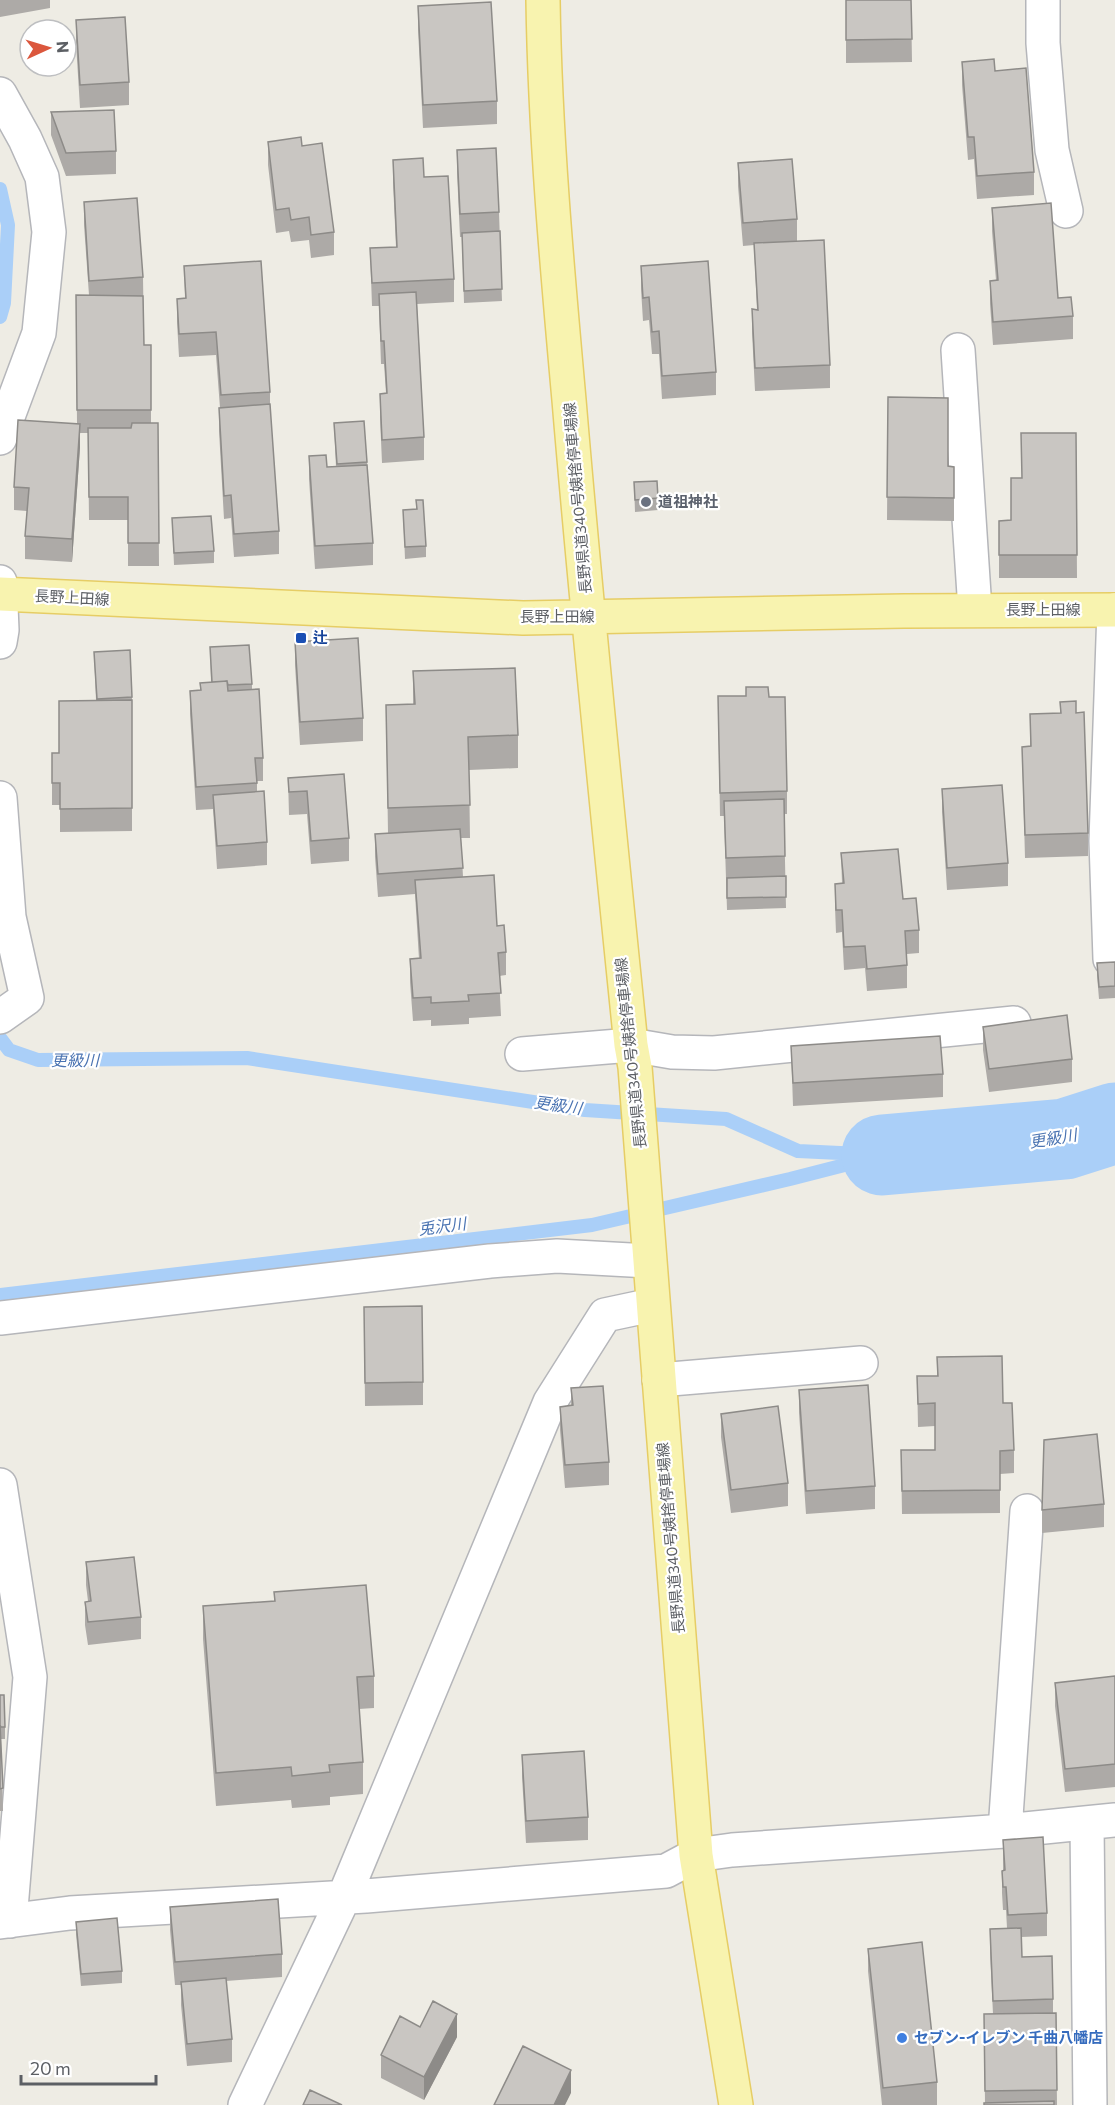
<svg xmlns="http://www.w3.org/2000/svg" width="1115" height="2105" font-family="Commissioner,'Noto Sans JP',sans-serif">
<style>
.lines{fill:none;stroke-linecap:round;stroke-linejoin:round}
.stream{stroke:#aacff8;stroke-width:14}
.river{stroke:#aacff8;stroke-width:81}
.minor-casing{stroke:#b5b6ba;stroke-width:36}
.major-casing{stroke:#e6cd65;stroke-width:36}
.minor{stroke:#fff;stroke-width:33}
.major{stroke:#f8f3af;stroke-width:33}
.wall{fill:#adaaa7}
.shaded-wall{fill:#8d8b88}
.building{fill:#c9c6c2;stroke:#8d8b88;stroke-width:1.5}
.worship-dot{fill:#6b7280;stroke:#fff;stroke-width:2}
.transit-dot{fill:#1a4fb4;stroke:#fff;stroke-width:2}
.shop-dot{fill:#3f7fe0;stroke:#fff;stroke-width:2}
.labels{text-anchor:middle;stroke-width:4.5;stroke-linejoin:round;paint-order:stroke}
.street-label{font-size:15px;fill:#5c5f64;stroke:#fff}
.worship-label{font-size:15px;font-weight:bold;fill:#5b616d;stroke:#fff;text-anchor:start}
.transit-label{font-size:15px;font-weight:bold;fill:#164399;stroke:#fff;text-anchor:start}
.shop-label{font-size:15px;font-weight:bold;fill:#366cbe;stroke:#fff;text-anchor:start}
.water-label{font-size:16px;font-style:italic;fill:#4b74b2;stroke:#fff}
</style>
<rect width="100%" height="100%" fill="#eeece4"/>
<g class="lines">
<path class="stream" d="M0,189L8,225L4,303L0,317
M0,1038L9,1050L38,1060L247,1058L585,1110L726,1119L798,1151L882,1155
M0,1295L592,1225L790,1179L868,1159"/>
<path class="river" d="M882,1155L1065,1139L1115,1123"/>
<defs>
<path id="minor" d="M1043,0V43L1052,150L1066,211
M0,94L25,139L42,177L49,232L39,333L0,438
M958,350L975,610
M0,582L2,630L0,642
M0,798L9,917L27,998L0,1017
M1110,959L1106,841L1114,610
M522,1054L631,1045L672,1052L714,1053L1014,1023
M0,1318L490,1261L557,1256L649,1261
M659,1380L861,1363
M0,1485L30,1677L10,1921
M1087,1824L1090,2105
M1005,1831L1027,1511
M0,1922L70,1913L366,1896L666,1871L696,1855L732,1850L1005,1831L1115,1820
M245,2105L344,1897L550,1402L605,1315L652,1305"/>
<path id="major" d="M543,0C545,134 557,267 569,400C587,615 609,830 631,1045L635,1067L696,1855L736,2105
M0,594L523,618L904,611L1115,610"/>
</defs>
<use href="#minor" class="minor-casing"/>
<use href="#major" class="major-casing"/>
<use href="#minor" class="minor"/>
<use href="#major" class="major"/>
</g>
<path class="wall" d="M0,0H50V8L0,17Z
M846,0H911L912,62L846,63Z
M418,6L497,101V124L423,128L418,29Z
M76,20L129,82V105L80,108L76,43Z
M962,62L995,71L1034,172V195L977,199L974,159L968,160L962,85Z
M51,112L116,151V174L66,176L51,135Z
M268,142L302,146L334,232V255L311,258L309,240L291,242L289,231L276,233L268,165Z
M457,150L499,212L502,301L464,303L462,237H460L457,172Z
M393,160L424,177L454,279V302L417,304L424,437V460L382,463L380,417V394L386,393L384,364H381L379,306H372L370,248L396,247L393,182Z
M738,163L797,219V241L830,365V388L755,391L752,332V309L757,310L754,245L743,246L738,186Z
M84,202L143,277L144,345H151V423H158L159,566H128V520H89L88,433H80V447L72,562L25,559V536L27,511L14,510V487L77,424L76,295H89L84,225Z
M992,208L1058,298L1073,316V339L993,345L990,304V281L996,280L992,231Z
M184,266L270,392V405L279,531V554L234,557L231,518L224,519L219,431V408H220L216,355L179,357L177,322V299L185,298Z
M641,266L716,372V395L662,399L659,354H652L649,320L643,321L641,289Z
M888,397L948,466L954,467V521L887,520Z
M364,421L373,543V565L315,569L309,479V456L327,467H336L334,423Z
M1076,433L1077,578H999V521L1011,520L1021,478Z
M634,482L658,498V510L635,512Z
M416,500L426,546V557L405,559L403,510L416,509Z
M172,518L214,551V563L174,565Z
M295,642L363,718V741L300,745L295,665Z
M210,647L252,684V690L263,758V781H257V791L267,842V865L217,869L213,809L196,810L190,714V691L200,690V683L211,682Z
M94,652L132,697V831L60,832V805H52V753H59L96,700Z
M413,671L518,735V768L469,770L470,838H461L463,877L497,926L506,952V975L499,976L501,1016L469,1018V1024L431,1026V1020L413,1021L410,982V959H419L415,894L378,897L375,857V834L388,833L386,705L413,704Z
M718,696L769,697L787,791V814H784L786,908L727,910L724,816H720Z
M1060,702L1076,713L1088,833V856L1025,858L1022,747L1030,746V714L1060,713Z
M344,774L349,838V861L311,864L307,814L289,815L288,778Z
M942,789L1008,863V886L947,890L942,812Z
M841,853L903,899L919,930V953L907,954V988L867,991L865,968L844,970L842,932L836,933L835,907V884L842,883Z
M1115,962V998L1099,999L1097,975V963Z
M983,1027L1072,1059V1082L989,1092L983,1050Z
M791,1046L943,1074V1097L793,1106Z
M364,1307L423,1382V1405L365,1406Z
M937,1357L1003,1403L1014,1450V1473L1000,1474V1513L902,1514L901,1450H935V1426L918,1427L917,1376H937Z
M571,1388L609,1462V1485L565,1488L560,1430V1407L571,1406Z
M799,1390L875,1486V1509L806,1514L799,1413Z
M721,1414L788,1483V1506L731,1513L721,1437Z
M1104,1504V1527L1042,1533V1510Z
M86,1562L141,1617V1639L88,1645L85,1625V1602L88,1601L86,1585Z
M274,1592L374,1676V1708L359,1709L363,1762V1794L330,1797V1805L292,1808L291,1800L216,1806L203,1639V1606L274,1601Z
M1115,1676V1787L1065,1792L1055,1706V1683Z
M0,1695L5,1727V1739H1L3,1811H0Z
M522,1755L588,1817V1840L526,1843L522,1777Z
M1003,1840L1047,1913V1936L1021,1937L1022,1957L1053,1999V2013H1056L1057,2105H984L985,2103L984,2014H993L990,1952V1929L1007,1928L1006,1910H1003L1002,1893V1871L1003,1870Z
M170,1907L282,1954V1977L226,1981L232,2039V2062L187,2066L181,2005V1985H175L170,1930Z
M76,1922L122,1971V1983L81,1986L76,1934Z
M868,1949L937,2082V2105H882L868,1971Z
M420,2027L457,2037L424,2100L381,2078V2055Z"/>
<path class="shaded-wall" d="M80,424V447L72,562V539Z
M457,2014V2037L424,2100V2077Z
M571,2070V2093L565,2105H554Z"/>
<path class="building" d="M846,0H911L912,39L846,40Z
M491,2L497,101L423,105L418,6Z
M125,17L129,82L80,85L76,20Z
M994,59L995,71L1026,68L1034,172L977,176L974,137H968L962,62Z
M114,110L116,151L66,153L51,112Z
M301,137L302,146L322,143L334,232L311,235L309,217L291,220L289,208L276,210L268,142Z
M496,148L499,212L460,214L457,150Z
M423,158L424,177L448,176L454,279L372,283L370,248L397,247L393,160Z
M792,159L797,219L743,223L738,163Z
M137,198L143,277L89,281L84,202Z
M1051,203L1058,298L1071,297L1073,316L993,322L990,281L998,280L992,208Z
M500,231L502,289L464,291L462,233Z
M824,240L830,365L755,368L752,309L758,310L754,243Z
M261,261L270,392L221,395L216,332L179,334L177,299L186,298L184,266Z
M708,261L716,372L662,376L659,331L652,332L649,297L643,298L641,266Z
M416,292L424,437L382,440L380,394L387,393L384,341H381L379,294Z
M76,295L143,296L144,345H151V410H77Z
M888,397L948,398V466L954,467V498L887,497Z
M270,404L279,531L234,534L231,495L224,496L219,408Z
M18,420L80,424L72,539L25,536L29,488L14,487Z
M364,421L367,462L337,464L334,423Z
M132,423H158L159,543H128V497H89L88,428H131Z
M1021,433H1076L1077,555H999V521L1011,520V478H1022Z
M326,455L327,467L367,465L373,543L315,546L309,456Z
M657,481L658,498L635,500L634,482Z
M416,500H423L426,546L405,547L403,510L417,509Z
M211,516L214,551L174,553L172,518Z
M358,638L363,718L300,722L295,642Z
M249,645L252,684L228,685L227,681L212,682L210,647Z
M130,650L132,697L97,699L94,652Z
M515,668L518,735L468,737L470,805L388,808L386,705L415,704L413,671Z
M227,681L228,691L259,689L263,758H255L257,783L196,787L190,691L201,690L200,683Z
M746,687H768L769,697H785L787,791L720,793L718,696H746Z
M132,700V808L60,809V783H52V753H59V701Z
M1076,701V713L1084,712L1088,833L1025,835L1022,747L1031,746L1030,714L1061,713L1060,702Z
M344,774L349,838L311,841L307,791L289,792L288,778Z
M1002,785L1008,863L947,868L942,789Z
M264,791L267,842L217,846L213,795Z
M784,799L785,856L726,858L724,801Z
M460,829L463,868L378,874L375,834Z
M898,849L903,899L916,898L919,930L905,931L907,965L867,969L865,946L844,947L842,910H836L835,884L844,883L841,853Z
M494,875L497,926L504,925L506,952L498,953L501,993L468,995L469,1001L431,1003V997L413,998L410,959L421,958L415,880Z
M786,876V897L727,898V878Z
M1115,962V986L1099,987L1097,963Z
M1067,1015L1072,1059L989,1069L983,1027Z
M940,1036L943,1074L793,1083L791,1046Z
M422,1306L423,1382L365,1383L364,1307Z
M1002,1356L1003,1403H1012L1014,1450L1000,1451V1490L902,1491L901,1450H935V1403L918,1404L917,1376H938L937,1357Z
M868,1385L875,1486L806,1491L799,1390Z
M603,1386L609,1462L565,1465L560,1407L573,1405L571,1388Z
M778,1406L788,1483L731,1490L721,1414Z
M1097,1434L1104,1504L1042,1510L1044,1440Z
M134,1557L141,1617L88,1622L85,1602L91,1601L86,1562Z
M366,1585L374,1676L357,1677L363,1762L329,1765L330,1772L292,1776L291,1767L216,1773L203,1606L275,1601L274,1592Z
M1115,1676V1764L1065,1769L1055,1683Z
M0,1695H4L5,1727H1L0,1725Z
M0,1725L3,1788L0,1789Z
M584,1751L588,1817L526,1821L522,1755Z
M1043,1837L1047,1913L1008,1915L1006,1887H1003L1002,1871L1005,1870L1003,1840Z
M278,1899L282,1954L175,1962L170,1907Z
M117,1918L122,1971L81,1974L76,1922Z
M1021,1928L1022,1957L1052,1956L1053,1999L993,2001L990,1929Z
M922,1942L937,2082L883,2088L868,1949Z
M226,1978L232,2039L187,2044L181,1982Z
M433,2001L457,2014L424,2077L381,2055L400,2016L420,2027Z
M1056,2013L1057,2090L985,2091L984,2014Z
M523,2046L571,2070L554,2105H494Z
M310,2090L342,2105H303Z
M1054,2101V2105H984V2103Z"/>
<circle class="worship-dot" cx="646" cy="502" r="6"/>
<rect class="transit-dot" x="295" y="632" width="12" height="12" rx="3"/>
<circle class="shop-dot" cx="902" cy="2038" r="6"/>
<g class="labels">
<g class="street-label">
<text transform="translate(578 498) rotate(-95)" y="5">長野県道340号姨捨停車場線</text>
<text transform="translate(72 598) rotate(3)" y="5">長野上田線</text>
<text x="1043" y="615">長野上田線</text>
<text x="557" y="622">長野上田線</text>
<text transform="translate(631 1053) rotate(-96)" y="5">長野県道340号姨捨停車場線</text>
<text transform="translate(671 1538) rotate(-95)" y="5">長野県道340号姨捨停車場線</text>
</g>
<g class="worship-label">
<text x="658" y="507">道祖神社</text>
</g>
<g class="transit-label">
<text x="313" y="643">辻</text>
</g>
<g class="shop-label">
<text x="914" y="2043">セブン-イレブン 千曲八幡店</text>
</g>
<g class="water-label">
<text x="75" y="1066">更級川</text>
<text transform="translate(558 1105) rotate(8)" y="6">更級川</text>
<text transform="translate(1053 1138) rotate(-9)" y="6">更級川</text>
<text transform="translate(442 1226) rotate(-7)" y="6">兎沢川</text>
</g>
</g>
<g transform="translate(48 48) rotate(86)"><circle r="28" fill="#ffffff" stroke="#bebfc1" stroke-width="1.5"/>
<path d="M0-4.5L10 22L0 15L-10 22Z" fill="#db573d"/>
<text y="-9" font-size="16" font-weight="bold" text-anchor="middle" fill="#5c5f64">N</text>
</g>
<path d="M21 2075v9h135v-9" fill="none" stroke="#5c5f64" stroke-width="3"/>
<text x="30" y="2075" font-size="18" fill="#5c5f64" stroke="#ffffff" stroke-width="4.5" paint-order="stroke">20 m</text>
</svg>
